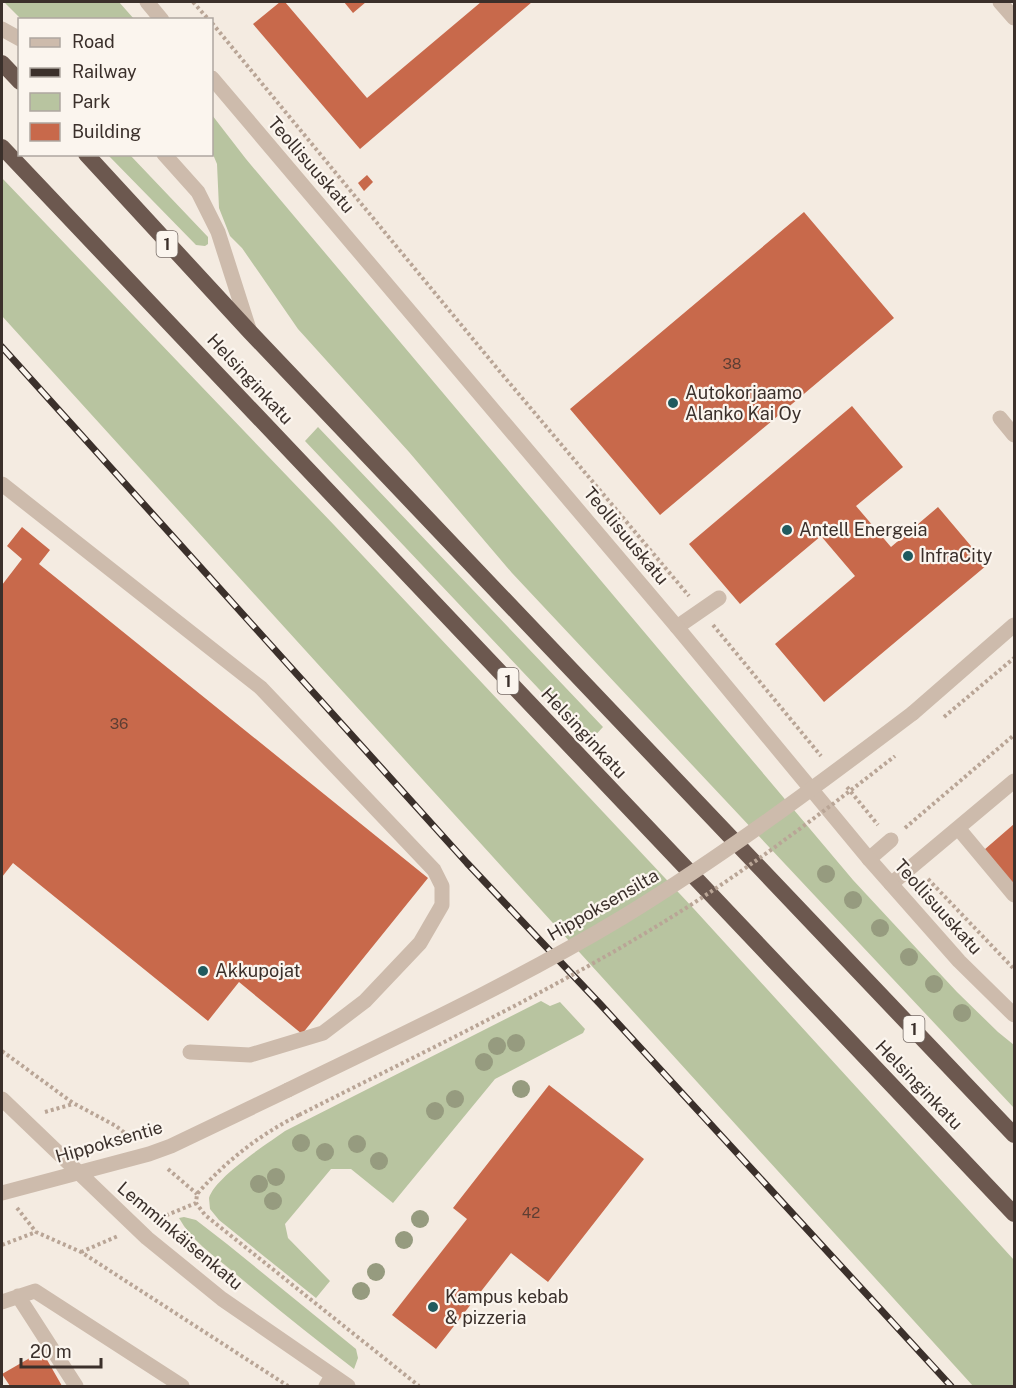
<svg xmlns="http://www.w3.org/2000/svg" width="1016" height="1388" font-family="'Public Sans',sans-serif">
<style>
.green{fill:#b8c4a0}
.building{fill:#c8694b}
.lines{fill:none;stroke-linecap:round;stroke-linejoin:round}
.path{stroke:#b9a596;stroke-width:4;stroke-dasharray:3 3;stroke-linecap:butt}
.service{stroke:#cdbbac;stroke-width:15}
.minor{stroke:#cdbbac;stroke-width:15}
.tertiary{stroke:#cdbbac;stroke-width:15}
.trunk{stroke:#6c584f;stroke-width:16}
.rail-casing{stroke:#3b302b;stroke-width:7}
.rail{stroke:#fbf5ee;stroke-width:4.5;stroke-dasharray:14;stroke-linecap:butt}
.path-bridge{stroke:#b9a596;stroke-width:4;stroke-dasharray:3 3;stroke-linecap:butt}
.tertiary-bridge{stroke:#cdbbac;stroke-width:15}
.tree{fill:#969b7f}
.poi-dot{fill:#1f5a5e;stroke:#fbf5ee;stroke-width:2}
.labels{text-anchor:middle;stroke-width:4.5;stroke-linejoin:round;paint-order:stroke}
.number-label{font-size:15px;fill:#5e3e33}
.shield{fill:#fbf5ee;stroke:#756b66;stroke-width:1.5}
.shield-label{font-size:16px;font-weight:bold;fill:#3b302b}
.street-label{font-size:18px;fill:#3b302b;stroke:#fbf5ee}
.poi-label{font-size:18px;fill:#3b302b;stroke:#fbf5ee;text-anchor:start}
</style>
<rect width="100%" height="100%" fill="#f4ebe1"/>
<path class="green" d="M4,2H119L134,19H21Z
M212,115L246,159L853,880L957,992L998,1032L1014,1045V1108L512,573L409,452L298,329L242,248L230,236L219,208L217,164L212,152Z
M108,155H130L208,237V244L205,246L196,245Z
M2,178L334,525L694,909L1014,1260V1386H973L2,316Z
M318,427L603,727L589,742L305,441Z
M541,1001L550,1006L560,1002L585,1029L583,1033L495,1079L393,1203L351,1169H331L285,1224L288,1238L330,1281L316,1298L219,1220L210,1209L209,1198C215,1177 267,1144 285,1131Z
M184,1217L196,1220L227,1244L356,1349L358,1358L354,1369C312,1337 271,1304 231,1270C213,1255 191,1240 179,1218Z"/>
<path class="building" d="M280,2H285L367,98L481,2H532L360,149L253,24Z
M344,2H366L353,13Z
M367,175L373,182L364,191L358,183Z
M804,212L894,318L660,515L570,409Z
M852,406L903,467L856,506L891,547L938,507L987,565L824,702L775,644L855,576L821,536L740,604L689,544Z
M22,527L50,550L39,564L428,878L302,1034L239,982L208,1021L13,863L2,877V585L22,559L7,546Z
M1014,824V887L984,850Z
M549,1085L644,1159L548,1282L511,1253L436,1349L392,1315L467,1219L453,1208Z
M42,1351L62,1386H10L2,1374Z"/>
<g class="lines">
<path class="path" d="M193,2L209,20
M212,23L496,367L689,596
M713,625L821,756
M944,717L1014,658
M847,787L878,825
M905,828L1014,735
M928,879L1014,969
M2,1051L73,1103L116,1126L130,1137
M45,1112L73,1104
M299,1115C259,1135 226,1161 197,1194L196,1203L205,1215L419,1386
M168,1169L197,1194
M17,1208L36,1232L81,1252L288,1386
M155,1220L196,1203
M2,1245L36,1232
M81,1252L118,1236"/>
<path class="service" d="M2,29L20,39
M164,154L198,192L218,232L250,332
M1000,418L1014,435
M2,484L261,688L434,870L442,886V905L420,943L365,1001L323,1033L250,1055L190,1052
M677,627L719,598
M958,828L1014,895
M869,859L891,840
M891,884L1014,781
M18,1296L76,1386
M2,1302L35,1291L182,1386
M326,1386L332,1376"/>
<path class="minor" d="M147,2L162,20
M1000,2L1014,18
M212,78L677,627L869,859L959,961L1014,1015"/>
<path class="tertiary" d="M913,713L1014,625
M2,1099L147,1238L222,1299L348,1386
M2,1193L149,1154L171,1146L288,1090"/>
<path class="trunk" d="M2,63L20,82
M2,147L1014,1214
M86,154L250,332L1014,1135"/>
<defs>
<path id="rail" d="M2,347L467,863L601,1005L951,1386"/>
</defs>
<use href="#rail" class="rail-casing"/>
<use href="#rail" class="rail"/>
<path class="path-bridge" d="M299,1115C429,1049 563,986 686,908C759,861 827,809 895,756"/>
<path class="tertiary-bridge" d="M288,1090C401,1035 515,982 623,917C724,855 818,785 913,713"/>
</g>
<g class="tree">
<circle cx="826" cy="874" r="9"/>
<circle cx="853" cy="900" r="9"/>
<circle cx="880" cy="928" r="9"/>
<circle cx="909" cy="957" r="9"/>
<circle cx="934" cy="984" r="9"/>
<circle cx="962" cy="1013" r="9"/>
<circle cx="516" cy="1043" r="9"/>
<circle cx="497" cy="1046" r="9"/>
<circle cx="484" cy="1062" r="9"/>
<circle cx="521" cy="1089" r="9"/>
<circle cx="455" cy="1099" r="9"/>
<circle cx="435" cy="1111" r="9"/>
<circle cx="301" cy="1143" r="9"/>
<circle cx="357" cy="1144" r="9"/>
<circle cx="325" cy="1152" r="9"/>
<circle cx="379" cy="1161" r="9"/>
<circle cx="276" cy="1177" r="9"/>
<circle cx="259" cy="1184" r="9"/>
<circle cx="273" cy="1201" r="9"/>
<circle cx="420" cy="1219" r="9"/>
<circle cx="404" cy="1240" r="9"/>
<circle cx="376" cy="1272" r="9"/>
<circle cx="361" cy="1291" r="9"/>
</g>
<g class="poi-dot">
<circle cx="673" cy="403" r="6"/>
<circle cx="787" cy="530" r="6"/>
<circle cx="908" cy="556" r="6"/>
<circle cx="203" cy="971" r="6"/>
<circle cx="433" cy="1307" r="6"/>
</g>
<g class="labels">
<g class="number-label">
<text x="732" y="369">38</text>
<text x="119" y="729">36</text>
<text x="531" y="1218">42</text>
</g>
<g class="shield">
<rect x="156.5" y="231" width="21" height="26" rx="4.5"/>
<rect x="497.5" y="668" width="21" height="26" rx="4.5"/>
<rect x="903.5" y="1016" width="21" height="26" rx="4.5"/>
</g>
<g class="shield-label">
<text x="167" y="250">1</text>
<text x="508" y="687">1</text>
<text x="914" y="1035">1</text>
</g>
<g class="street-label">
<text transform="translate(311 165) rotate(49)" y="6">Teollisuuskatu</text>
<text transform="translate(250 379) rotate(47)" y="6">Helsinginkatu</text>
<text transform="translate(626 536) rotate(50)" y="6">Teollisuuskatu</text>
<text transform="translate(584 733) rotate(47)" y="6">Helsinginkatu</text>
<text transform="translate(603 905) rotate(-30)" y="6">Hippoksensilta</text>
<text transform="translate(938 907) rotate(48)" y="6">Teollisuuskatu</text>
<text transform="translate(919 1085) rotate(46)" y="6">Helsinginkatu</text>
<text transform="translate(109 1142) rotate(-16)" y="6">Hippoksentie</text>
<text transform="translate(180 1236) rotate(40)" y="6">Lemminkäisenkatu</text>
</g>
<g class="poi-label">
<text x="685" y="399">Autokorjaamo<tspan x="685" dy="21">Alanko Kai Oy</tspan></text>
<text x="799" y="536">Antell Energeia</text>
<text x="920" y="562">InfraCity</text>
<text x="215" y="977">Akkupojat</text>
<text x="445" y="1303">Kampus kebab<tspan x="445" dy="21">&amp; pizzeria</tspan></text>
</g>
</g>
<rect width="1016" height="1388" fill="none" stroke="#3b302b" stroke-width="6"/>
<rect x="18" y="18" width="195" height="138" fill="#fbf5ee" stroke="#aea6a0" stroke-width="1.5"/>
<rect x="30" y="38" width="30" height="9" fill="#cdbbac" stroke="#aea6a0" stroke-width="1.5"/>
<text x="72" y="48" font-size="18" fill="#3b302b">Road</text>
<rect x="30" y="68" width="30" height="9" fill="#3b302b" stroke="#aea6a0" stroke-width="1.5"/>
<text x="72" y="78" font-size="18" fill="#3b302b">Railway</text>
<rect x="30" y="93" width="30" height="18" fill="#b8c4a0" stroke="#aea6a0" stroke-width="1.5"/>
<text x="72" y="108" font-size="18" fill="#3b302b">Park</text>
<rect x="30" y="123" width="30" height="18" fill="#c8694b" stroke="#aea6a0" stroke-width="1.5"/>
<text x="72" y="138" font-size="18" fill="#3b302b">Building</text>
<path d="M21 1358v9h80v-9" fill="none" stroke="#3b302b" stroke-width="3"/>
<text x="30" y="1358" font-size="18" fill="#3b302b" stroke="#fbf5ee" stroke-width="4.5" paint-order="stroke">20 m</text>
</svg>
